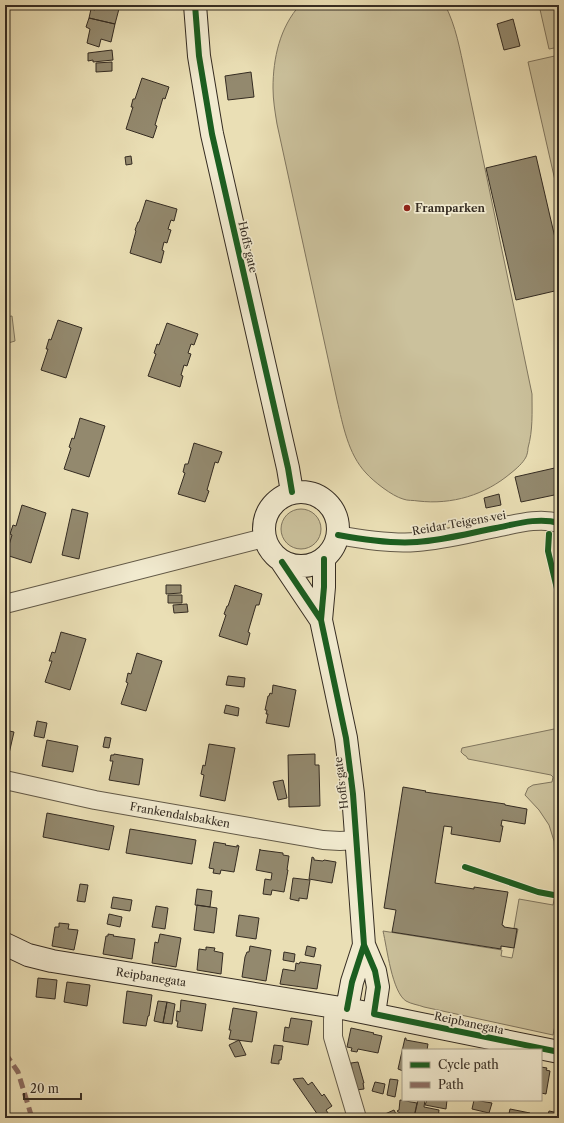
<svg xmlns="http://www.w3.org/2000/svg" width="564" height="1123" font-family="'Libre Caslon Text',serif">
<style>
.green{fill:#cbc19c;stroke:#80765f}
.building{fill:#93896e;stroke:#352c22}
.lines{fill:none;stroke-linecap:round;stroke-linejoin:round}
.street-casing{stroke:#625947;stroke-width:20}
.secondary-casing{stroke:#352c22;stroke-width:24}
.street{stroke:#f1eacf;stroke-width:18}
.secondary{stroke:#f1eacf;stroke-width:22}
.quiet{stroke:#8d6e63;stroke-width:5;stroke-dasharray:10 5;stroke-linecap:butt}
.cycleway-casing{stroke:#f1eacf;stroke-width:8}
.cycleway{stroke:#1b5e20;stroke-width:6}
.poi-dot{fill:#8f2418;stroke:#f1eacf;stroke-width:1.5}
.labels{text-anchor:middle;stroke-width:3.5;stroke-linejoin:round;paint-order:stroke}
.poi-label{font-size:11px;font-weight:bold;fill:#352c22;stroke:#f1eacf;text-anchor:start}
.street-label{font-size:11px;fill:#352c22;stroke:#f1eacf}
</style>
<rect width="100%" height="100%" fill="#eadfb5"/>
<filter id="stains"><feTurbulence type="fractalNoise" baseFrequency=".005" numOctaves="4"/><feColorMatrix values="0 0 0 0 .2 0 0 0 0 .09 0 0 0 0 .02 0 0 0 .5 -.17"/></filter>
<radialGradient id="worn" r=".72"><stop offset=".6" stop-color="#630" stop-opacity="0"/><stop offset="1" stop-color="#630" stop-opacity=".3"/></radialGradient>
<path class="green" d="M300,5H445C456,26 460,50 465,73L532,394C532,413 533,430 528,448C528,451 527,455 526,457C523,463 516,469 511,473C485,495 452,505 418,501C413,500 408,501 403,499C392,496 373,481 366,473C348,454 343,425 337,400L277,124C275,112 273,100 273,88C273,58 280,27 300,5Z
M539,5H559V47L549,49Z
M559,55V198L528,62Z
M12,316L15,341L5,344V317Z
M281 529a20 20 0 1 1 40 0a20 20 0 1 1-40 0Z
M559,728V1006L553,1035L424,1007C419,1005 411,1004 406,1001C392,992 387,948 383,931L502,950L501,956L512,958L518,929L514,928L519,899L553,905L556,890L554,841L549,825L539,810L525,795L528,788L533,785L552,782L553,777L551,775L468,759L466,756L464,755L461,752L462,748Z"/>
<path class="building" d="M96,5H120L115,24L89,18L91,9L95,10Z
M89,18L115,24L111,42L101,39L99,47L87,43L90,29L86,27Z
M513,19L520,46L504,50L497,24Z
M112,50L113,60L93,62V60L88,61V53Z
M112,62V71L96,72V63Z
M251,72L254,97L228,100L225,76Z
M142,78L169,87L165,99L163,98L155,125L157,126L153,138L126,129L133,107H131L133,99H135Z
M131,156L132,164L126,165L125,157Z
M536,156L559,255V290L516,300L486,168Z
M146,200L177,209L174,221L171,220L168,229L171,230L167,243L164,242L162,250L164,251L161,263L130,253L136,231L135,230L138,222H139Z
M58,320L82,328L66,378L41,370L48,349H46L49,339L51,340Z
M167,323L198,334L194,345L191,344L188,353L191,354L187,366L184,365L181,375L183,376L180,387L148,376L156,354L154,353L157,344L159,345Z
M80,418L105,426L89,477L64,469L71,448L69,447L72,438L74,439Z
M194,443L222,452L218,463L215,462L207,490L209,491L205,502L178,494L185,473L183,472L185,464H188Z
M559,467V494L521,502L515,477Z
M499,494L501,505L486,508L484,498Z
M22,505L46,513L31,563L6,555L12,535L10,534L13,525L16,526Z
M72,509L88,513L79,559L62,555Z
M166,585H181V593L166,594Z
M235,585L262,594L259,605H256L248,632L250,633L247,645L219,636L226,615L224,614L227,606H228Z
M168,595H182V603H168Z
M187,604L188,612L174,613L173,605Z
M61,632L86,639L70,690L45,682L52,661H49L52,652L55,653Z
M137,653L162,661L146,711L121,704L128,683L126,682L128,673L131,674Z
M228,676L245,678L244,687L226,685Z
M273,685L296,690L289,727L266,723L268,714H266L267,710H265L268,696H269L270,693L272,694Z
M226,705L239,708L238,716L224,713Z
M37,721L47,723L44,738L34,736Z
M5,730L14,732L8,758L5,757Z
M105,737L111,738L109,748L103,747Z
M47,740L78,746L73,772L42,766Z
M209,744L235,748L225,801L200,796L204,775L201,774L203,765L205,766Z
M114,754L143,759L139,785L109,780L113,761H110L111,755H114Z
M315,754V765H319L320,806L289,807L288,755Z
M283,780L287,798L278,800L273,782Z
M403,787L426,791L425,792L505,804V805L527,809L525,824L502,820L501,826H503L500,842L451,834L452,827L444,826L435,883L474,889V887L508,892L502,925L504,926V927L517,929L514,948L501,946V949L392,932L396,910L384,908Z
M47,813L114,826L109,850L43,837Z
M130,829L196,840L192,864L126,853Z
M214,842L226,844L225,845L237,847V845L239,846L234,872L221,870L220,874L213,873L214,869L209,868Z
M260,849V850L283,853V855L289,856L287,870H288L284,892L272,890L271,895L263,894L265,879L271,880L272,873L256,870Z
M312,857L314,858V860L323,861L324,860L336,862L332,883L309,879Z
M293,878L310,880L307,899L299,898V901L290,899Z
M80,884L88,885L85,902L77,901Z
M197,889L212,891L210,907L195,905Z
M113,897L132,900L130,911L111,908Z
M197,905L217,908L214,933L194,930Z
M156,906L168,908L165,929L152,927Z
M109,914L122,917L120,927L107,924Z
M239,915L259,918L256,939L236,936Z
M59,923L69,924L68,929L78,930L74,950L52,946L55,927H59Z
M108,934L114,935L113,936L135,939L132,959L103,954L106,936H108Z
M160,934L181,938L176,967L152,963L155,942L158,943Z
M250,946L271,950L266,981L242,977L245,957L247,952H249Z
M307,946L316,948L314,957L305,955Z
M206,947L215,948L214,951L223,953L221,974L197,970L199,949L206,950Z
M284,952L295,954L294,962L283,960Z
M300,962L321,965L317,989L280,984L283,969L295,971L296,963L299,964Z
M38,978L57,980L55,999L36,997Z
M67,982L90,985L87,1006L64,1002Z
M127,991L152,995L149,1016H148L146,1026L123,1023Z
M181,1000L206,1004L202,1031L177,1027L178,1021H176L177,1011L180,1012Z
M158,1001L167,1002L163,1023L154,1021Z
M167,1002L175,1004L172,1024L163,1023Z
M233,1008L257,1012L252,1042L229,1039L231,1030H229Z
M291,1018L312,1021L308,1045L283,1041L285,1027L289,1028Z
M351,1028L374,1033L373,1034L382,1036L378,1053L358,1049L357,1052L351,1051L352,1048L347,1047Z
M405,1038H406V1040L428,1044L427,1050H403V1071L398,1069Z
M239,1040L246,1055L235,1057L229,1045Z
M274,1045L283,1046L281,1060H279V1064L271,1063Z
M358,1062L364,1083H363L364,1089L356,1090L351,1063Z
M541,1067L547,1068L546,1070L550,1071L546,1094L541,1093Z
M303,1078L308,1085L312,1082L322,1096L324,1094L332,1106L326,1110L330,1116L327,1118H320L293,1079Z
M390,1079L398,1080L395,1097L387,1095Z
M375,1082L385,1084L383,1094L372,1091Z
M400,1100L417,1103L414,1117L401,1114L397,1111L399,1110Z
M418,1100H425L424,1107L439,1110L438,1118H414Z
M427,1100H447L446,1109L425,1105Z
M474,1100L492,1103L489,1113L472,1109Z
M510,1109L530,1113L529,1118H508Z
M394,1110L398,1118H376Z
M549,1111L559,1113V1118H547Z"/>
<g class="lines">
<defs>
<path id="street" d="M338,535C365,540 391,544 417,542C444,540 470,533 496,528C516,524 538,517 559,523
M5,604L264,538
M5,780L95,800L323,840L340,841L357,840
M334,1007L333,1020V1037L357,1118"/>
<path id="secondary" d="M195,5L199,56L212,134L288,468L292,492
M264 529a37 37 0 1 1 74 0a37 37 0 1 1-74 0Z
M324,559V587L321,620L346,738L353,794L364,945L375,971L378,987L374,1014
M282,562L321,620
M5,944L28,955L52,961L347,1009L559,1052
M347,1009L352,982L364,945"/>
</defs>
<use href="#street" class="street-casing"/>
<use href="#secondary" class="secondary-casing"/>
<use href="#street" class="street"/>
<use href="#secondary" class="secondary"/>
<path class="quiet" d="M5,1053L18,1072L32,1118"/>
<defs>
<path id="cycleway" d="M195,5L199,56L212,134L288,468L292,492
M549,534L548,551L559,597
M338,535C365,540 391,544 417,542C444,540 470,533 496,528C516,524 538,517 559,523
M324,559V587L321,620L346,738L353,794L364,945L375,971L378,987L374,1014L559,1052
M282,562L321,620
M465,867L538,892L559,896
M347,1009L352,982L364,945"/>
</defs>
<use href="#cycleway" class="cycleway-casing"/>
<use href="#cycleway" class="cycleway"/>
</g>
<circle class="poi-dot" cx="407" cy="208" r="4"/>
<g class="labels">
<g class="poi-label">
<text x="415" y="212">Framparken</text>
</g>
<g class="street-label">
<text transform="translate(248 247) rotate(77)" y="4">Hoffs gate</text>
<text transform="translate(459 523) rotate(-10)" y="4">Reidar Teigens vei</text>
<text transform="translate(341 783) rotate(-97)" y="4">Hoffs gate</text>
<text transform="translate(180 815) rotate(10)" y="4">Frankendalsbakken</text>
<text transform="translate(151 977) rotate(9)" y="4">Reipbanegata</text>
<text transform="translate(469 1023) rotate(12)" y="4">Reipbanegata</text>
</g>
</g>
<rect width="564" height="1123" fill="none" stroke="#eadfb5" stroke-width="20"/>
<rect x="6" y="6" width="552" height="1111" fill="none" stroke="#352c22" stroke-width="2"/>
<rect x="10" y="10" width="544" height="1103" fill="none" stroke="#352c22"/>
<rect x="402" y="1049" width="140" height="52" fill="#f1eacf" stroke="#a69e8a"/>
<rect x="410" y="1062" width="20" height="6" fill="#1b5e20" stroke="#a69e8a"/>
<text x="438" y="1069" font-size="12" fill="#352c22">Cycle path</text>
<rect x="410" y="1082" width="20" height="6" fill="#8d6e63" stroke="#a69e8a"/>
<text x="438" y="1089" font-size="12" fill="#352c22">Path</text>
<path d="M24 1093v6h57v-6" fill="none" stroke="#352c22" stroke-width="2"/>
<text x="30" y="1093" font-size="12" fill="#352c22" stroke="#f1eacf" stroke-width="3" paint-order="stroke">20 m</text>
<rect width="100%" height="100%" filter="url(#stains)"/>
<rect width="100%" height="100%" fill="url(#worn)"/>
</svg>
